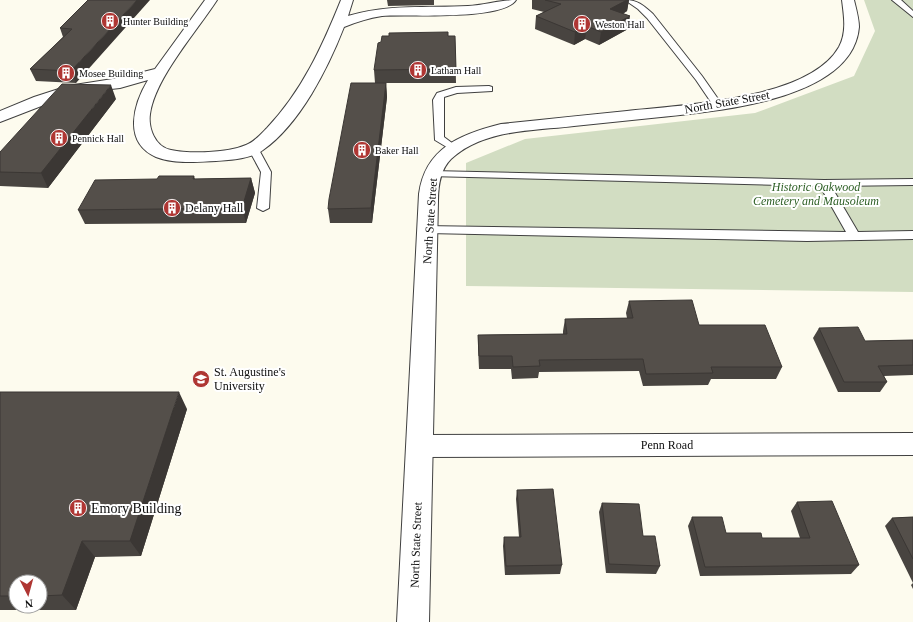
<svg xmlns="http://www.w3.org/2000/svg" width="913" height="622" font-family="'Times New Roman',serif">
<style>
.cemetery{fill:#d2ddc2}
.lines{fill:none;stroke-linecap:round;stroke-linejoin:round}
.service-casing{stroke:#404040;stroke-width:2}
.minor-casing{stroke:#404040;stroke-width:2}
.tertiary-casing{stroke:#404040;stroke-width:2}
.service{fill:#fff;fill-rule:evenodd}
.minor{fill:#fff;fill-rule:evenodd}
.tertiary{fill:#fff;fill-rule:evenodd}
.wall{fill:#484440;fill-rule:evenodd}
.shaded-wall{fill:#3b3734}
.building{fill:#544f4a;stroke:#3b3734}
.labels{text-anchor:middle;stroke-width:4;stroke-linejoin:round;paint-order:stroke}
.far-poi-label{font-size:10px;fill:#0d0d0d;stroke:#fff;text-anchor:start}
.street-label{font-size:12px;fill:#0d0d0d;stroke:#fff}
.park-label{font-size:12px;font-style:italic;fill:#2c5e24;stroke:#fff}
.poi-label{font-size:12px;fill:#0d0d0d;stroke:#fff;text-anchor:start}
.near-poi-label{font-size:14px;fill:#0d0d0d;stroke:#fff;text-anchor:start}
</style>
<rect width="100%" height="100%" fill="#fdfbee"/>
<path class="cemetery" d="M864,0H913V292L466,286V163L525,139L755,113L854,76L875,31Z"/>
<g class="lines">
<defs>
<path id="service" d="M625,0C638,0 644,6 653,14L702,76L723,106L721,108H715L696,80L647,18L638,9Z
M892,0H901L913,11V17Z
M489,86L492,87V91L457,93L444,97V137L460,149L455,152L435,140L433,100L437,93L456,87Z
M253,145L258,148L271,172L269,208L263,211L257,208L261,172L248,148Z
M432,171L824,180L913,179V185L831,186L858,232L913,231V239L807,241L427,233L423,232L421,229L423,226L846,232L820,186L428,176L427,174L428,172Z"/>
<path id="minor" d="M205,0H217C197,31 155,78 150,114C148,128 155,147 171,150C190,154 228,153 246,145C254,142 261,134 267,128C302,91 322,47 341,0H353L348,16C387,4 427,8 468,6C485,5 500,0 516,0C502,21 408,14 382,16C369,18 356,22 344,27C328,68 300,124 263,150C251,159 230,160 216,161C197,162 174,164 156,157C122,142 134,103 148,80L120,88L75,93L0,122V111L34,97L68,86L119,78L155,69Z
M913,433V455L420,457L411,454L407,446L411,438L420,435Z"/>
<path id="tertiary" d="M842,0H854C856,8 859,19 859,27C853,100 717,111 661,117C632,120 603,123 574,126C533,131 483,129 451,159C440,170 438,186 438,201L429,622H397L419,194C425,148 461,134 501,124C543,120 585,115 627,111C682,105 809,100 839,47C847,32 844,16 842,0Z"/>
</defs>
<use href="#service" class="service-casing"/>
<use href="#minor" class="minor-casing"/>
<use href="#tertiary" class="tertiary-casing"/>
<use href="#service" class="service"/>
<use href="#minor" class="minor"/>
<use href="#tertiary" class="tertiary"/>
</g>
<path class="wall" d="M88,0L76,83L36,81L30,69L63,37L60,28Z
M387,0H434V5L388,6Z
M532,0H629L627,11L623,14L628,29L599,45L585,39L574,45L535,29L536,16L544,12L532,9Z
M448,36H455L456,83H375L374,70Z
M386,83L387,97L372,223H330L328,209Z
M116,99L48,188L0,186V152Z
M194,176L195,179L251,178L255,193L246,223L85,224L78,210L157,179Z
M629,301L699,325L782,367L776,379H711L708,385L643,386L639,371L539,372L538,378L512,379L511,369H479L478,347V335L563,334V331L565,319L627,318L626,313Z
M819,328L865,341L913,340V375L884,376L887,382L880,392H838L813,338Z
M0,392L187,409L141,556L95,557L76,610H0ZM16,582H40V606H16Z
M517,490L562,565L560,574L505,575L503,546L504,537H519L516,499Z
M797,502L859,565L851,574L700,576L688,526L692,517L726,533L762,538H800L791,511Z
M602,503L643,536L660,566L656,574L606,573L599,512Z
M913,517V589L911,585L913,583L885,526L892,518Z"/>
<path class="shaded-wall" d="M137,0H150L76,83L71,71Z
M627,0H629L627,11L608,21L610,9Z
M630,16L628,29L599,45L601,32Z
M587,26L585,39L574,45L575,32Z
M386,83L387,97L372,223L371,208Z
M111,85L116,99L48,188L41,173Z
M251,178L255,193L246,223L242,208Z
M179,392L187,409L141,556L130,541Z
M82,541L95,557L76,610L62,595Z"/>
<path class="building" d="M88,0H137L71,71L30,69L72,29L60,28Z
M545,0H627L610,9L630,16L601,32L587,26L575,32L536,16L561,4Z
M448,32V36H455L456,69L374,70L378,43L381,42L382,36H389V33Z
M351,83H386L371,208L328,209L329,199Z
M62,84L111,85L41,173L0,172V152Z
M159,176H194L193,179L251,178L242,208L78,210L95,180L157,179Z
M692,300L699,325H765L782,367H711L713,373L646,374L643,359L539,360L540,366L513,367L512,356H479L478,335L567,334L565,319L633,318L629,301Z
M858,327L865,341L913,340V365L878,366L887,382H844L819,328Z
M0,392H179L130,541H82L62,595L40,596V582H16V596H0Z
M553,489L562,565L506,566L504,537H521L517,490Z
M832,501L859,565L705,567L692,517H722L726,533H761L762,538H810L797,502Z
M602,503L639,504L643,536H655L660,566L609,564Z
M913,517V559L892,518Z"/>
<defs>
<symbol id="building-disc" viewBox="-11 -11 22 22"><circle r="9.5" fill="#af3633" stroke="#fff"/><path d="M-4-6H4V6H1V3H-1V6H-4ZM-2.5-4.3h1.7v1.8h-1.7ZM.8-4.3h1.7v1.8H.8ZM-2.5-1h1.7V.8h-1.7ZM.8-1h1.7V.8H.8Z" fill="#fff"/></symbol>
<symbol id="university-disc" viewBox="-11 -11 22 22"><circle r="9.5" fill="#af3633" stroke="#fff"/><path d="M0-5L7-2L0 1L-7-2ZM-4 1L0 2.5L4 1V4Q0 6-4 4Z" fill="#fff"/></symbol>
</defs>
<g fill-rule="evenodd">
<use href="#building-disc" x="100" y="11" width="20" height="20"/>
<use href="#building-disc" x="572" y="14" width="20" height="20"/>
<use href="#building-disc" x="408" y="60" width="20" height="20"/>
<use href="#building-disc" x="56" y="63" width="20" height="20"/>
<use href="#building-disc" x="49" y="128" width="20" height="20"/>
<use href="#building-disc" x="352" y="140" width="20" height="20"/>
<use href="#building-disc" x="162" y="198" width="20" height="20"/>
<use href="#university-disc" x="191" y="369" width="20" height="20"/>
<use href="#building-disc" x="68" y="498" width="20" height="20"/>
</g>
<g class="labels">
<g class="far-poi-label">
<text x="123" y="25">Hunter Building</text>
<text x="595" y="28">Weston Hall</text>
<text x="431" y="74">Latham Hall</text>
<text x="79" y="77">Mosee Building</text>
<text x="72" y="142">Pennick Hall</text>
<text x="375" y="154">Baker Hall</text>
</g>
<g class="street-label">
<text transform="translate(727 102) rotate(-10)" y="4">North State Street</text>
<text transform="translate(430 221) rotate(-86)" y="4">North State Street</text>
<text x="667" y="449">Penn Road</text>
<text transform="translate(416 545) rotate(-88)" y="4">North State Street</text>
</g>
<g class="park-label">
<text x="816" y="191">Historic Oakwood<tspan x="816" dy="14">Cemetery and Mausoleum</tspan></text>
</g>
<g class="poi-label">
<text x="185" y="212">Delany Hall</text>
<text x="214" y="376">St. Augustine's<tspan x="214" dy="14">University</tspan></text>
</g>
<g class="near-poi-label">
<text x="91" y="513">Emory Building</text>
</g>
</g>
<g transform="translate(28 594) rotate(174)"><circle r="19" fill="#ffffff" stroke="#9e9e9e"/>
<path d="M0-3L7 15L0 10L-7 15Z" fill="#af3633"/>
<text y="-6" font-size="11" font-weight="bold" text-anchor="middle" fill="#0d0d0d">N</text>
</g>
</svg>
